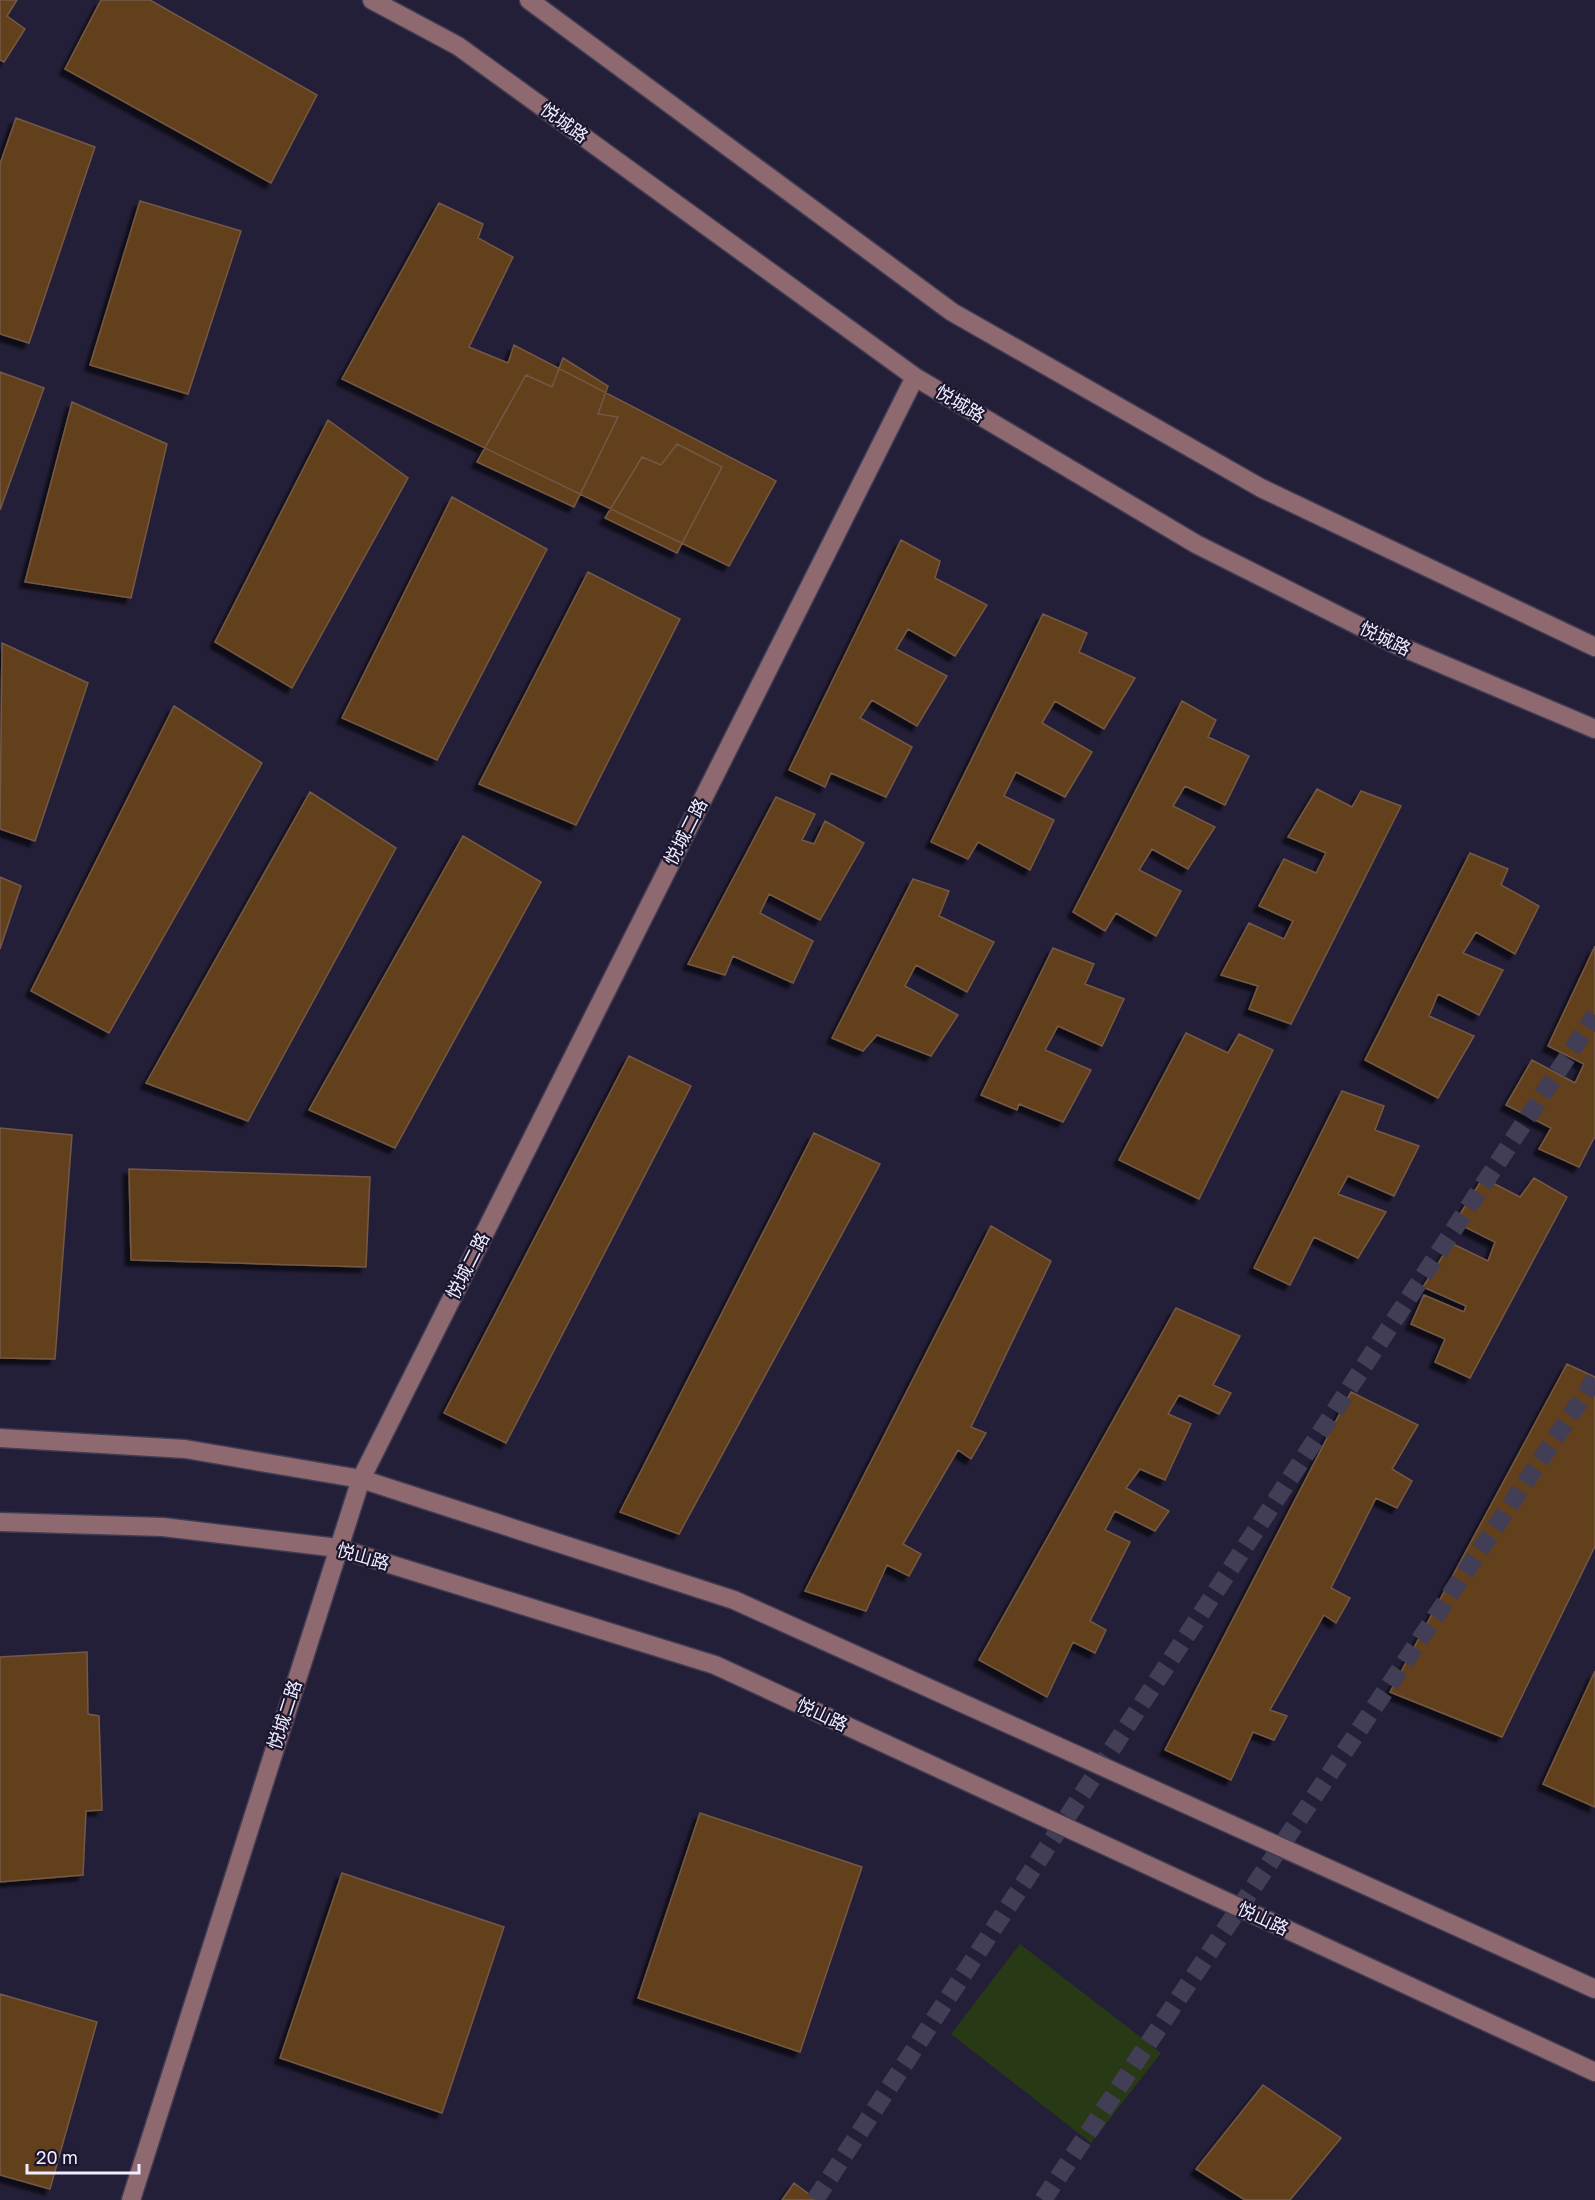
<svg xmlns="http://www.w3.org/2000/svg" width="1595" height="2200" font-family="'Golos Text','Noto Sans SC',sans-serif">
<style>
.green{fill:#283916}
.building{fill:#643f1e;stroke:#735945;stroke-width:1.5;filter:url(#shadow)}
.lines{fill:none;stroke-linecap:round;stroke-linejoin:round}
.primary-tunnel{stroke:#423e56;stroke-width:18;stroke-dasharray:18 9;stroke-linecap:butt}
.secondary-casing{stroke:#403c54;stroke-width:21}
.secondary{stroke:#8e696f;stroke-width:18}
.labels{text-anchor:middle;stroke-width:4.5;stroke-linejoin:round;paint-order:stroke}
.street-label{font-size:18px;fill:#efedff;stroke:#1b162e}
</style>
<defs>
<filter id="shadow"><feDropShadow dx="-5.5" dy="5.5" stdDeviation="1.5" flood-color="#0009"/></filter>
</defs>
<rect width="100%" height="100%" fill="#241f38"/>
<path class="green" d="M1020,1944L1161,2053L1091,2143L951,2034Z"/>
<path class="building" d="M0,0H17L7,16L25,29L4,62L0,60Z
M101,0H150L317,95L271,183L65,69Z
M16,118L95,147L29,343L0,334V164Z
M140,201L241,231L188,394L90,365Z
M439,203L483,224L478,238L513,257L469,347L508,363L514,345L776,481L729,566L342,379Z
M563,358L608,386L598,414L618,417L574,507L477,462L526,375L552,387Z
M0,372L44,388L0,510Z
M72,402L167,444L131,598L25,582Z
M328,420L408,478L292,688L215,642Z
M677,444L722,467L677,553L605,518L642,457L661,465Z
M452,497L547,549L437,760L342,718Z
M901,540L940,561L935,578L987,605L955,656L908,629L896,649L947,676L917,726L872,700L860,718L912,747L886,797L831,773L825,787L789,770Z
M588,572L680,619L576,825L479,784Z
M1043,614L1087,633L1079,652L1135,678L1104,729L1055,701L1042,723L1092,752L1065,797L1016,772L1004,796L1054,820L1030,870L978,842L968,859L931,842Z
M2,643L88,683L35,841L0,829Z
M1182,701L1216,720L1208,737L1249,756L1225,805L1185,786L1173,806L1215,827L1188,869L1152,849L1139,870L1181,891L1156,936L1116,913L1105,931L1073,912Z
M174,706L262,763L109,1033L31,991Z
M1317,789L1352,807L1361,791L1401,806L1291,1024L1249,1009L1258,986L1221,975L1249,923L1284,939L1293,921L1259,906L1284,859L1316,873L1326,853L1288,837Z
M310,792L396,848L248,1121L146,1083Z
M776,797L815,814L802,840L814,844L825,821L864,843L820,920L769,894L760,913L813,941L793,983L733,956L725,975L688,964Z
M463,836L541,882L395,1148L309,1110Z
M1470,853L1508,869L1501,885L1539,906L1515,954L1476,932L1463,953L1503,970L1479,1015L1438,994L1429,1016L1474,1036L1438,1098L1365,1060Z
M0,877L21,886L0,949Z
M913,879L949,891L939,916L994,942L967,992L916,965L905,986L958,1015L931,1056L877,1035L863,1051L832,1038Z
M1595,946V1136L1579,1167L1539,1149L1551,1128L1506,1105L1532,1060L1575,1083L1584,1064L1548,1046Z
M1053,948L1094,964L1085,984L1124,999L1102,1046L1058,1026L1045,1050L1091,1070L1063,1122L1019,1104L1017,1110L981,1095Z
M1186,1033L1228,1053L1239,1034L1273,1050L1199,1199L1119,1160Z
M629,1056L691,1086L506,1443L444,1413Z
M1342,1091L1384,1106L1375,1130L1419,1146L1394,1196L1348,1176L1338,1194L1386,1212L1358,1258L1314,1237L1290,1285L1254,1268Z
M0,1128L72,1135L55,1359L0,1358Z
M814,1133L880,1164L679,1534L620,1512Z
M129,1169L370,1177L366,1267L131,1260Z
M1483,1178L1520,1197L1534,1178L1567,1197L1470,1378L1435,1362L1445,1339L1411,1324L1424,1295L1464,1312L1466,1306L1423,1287L1451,1243L1488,1261L1495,1242L1455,1222Z
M991,1226L1051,1261L971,1427L986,1433L971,1459L958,1450L903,1544L921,1554L909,1576L887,1565L866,1611L805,1591Z
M1176,1308L1240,1336L1213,1385L1231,1393L1219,1414L1179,1395L1168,1414L1191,1424L1165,1480L1140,1469L1126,1488L1169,1511L1155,1531L1115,1511L1105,1530L1130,1542L1090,1621L1106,1630L1095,1653L1073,1642L1047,1697L979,1660Z
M1567,1364L1595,1377V1546L1502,1737L1390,1692Z
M1351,1392L1418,1425L1392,1469L1412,1481L1397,1508L1376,1498L1331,1588L1350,1598L1336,1623L1324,1615L1270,1710L1287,1716L1274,1740L1253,1732L1231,1780L1165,1750Z
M87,1652L88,1714L99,1716L102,1810L86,1811L83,1875L0,1882V1657Z
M1595,1671V1807L1543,1784Z
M700,1813L862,1867L800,2052L638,1998Z
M342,1873L504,1927L442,2113L280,2058Z
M0,1994L97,2022L50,2189L0,2175Z
M1263,2085L1341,2138L1290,2200H1245L1196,2169Z
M794,2183L817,2200H782Z"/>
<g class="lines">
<path class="primary-tunnel" d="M815,2200L1595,1015
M1043,2200L1595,1379"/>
<defs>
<path id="secondary" d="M372,0L458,46L915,377L1196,544L1397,645L1595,729
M529,0L952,312L1261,488L1595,647
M0,1438L185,1449L361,1479L734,1600L1595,1989
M0,1522L163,1527L338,1548L715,1665L1595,2072
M131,2200L361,1479L915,377"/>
</defs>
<use href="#secondary" class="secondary-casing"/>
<use href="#secondary" class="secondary"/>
</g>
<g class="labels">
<g class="street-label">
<text transform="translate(564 123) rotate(36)" y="6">悦城路</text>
<text transform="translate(960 404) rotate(31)" y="6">悦城路</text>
<text transform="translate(1385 639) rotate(26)" y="6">悦城路</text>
<text transform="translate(686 832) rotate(-63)" y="6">悦城二路</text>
<text transform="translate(468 1266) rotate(-63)" y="6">悦城二路</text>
<text transform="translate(363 1557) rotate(16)" y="6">悦山路</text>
<text transform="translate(285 1715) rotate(-72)" y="6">悦城二路</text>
<text transform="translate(822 1715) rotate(25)" y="6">悦山路</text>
<text transform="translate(1263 1919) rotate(25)" y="6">悦山路</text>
</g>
</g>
<path d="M27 2164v9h112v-9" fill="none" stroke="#efedff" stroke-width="3"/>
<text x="36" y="2164" font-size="18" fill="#efedff" stroke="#1b162e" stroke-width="4.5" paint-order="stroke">20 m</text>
</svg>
